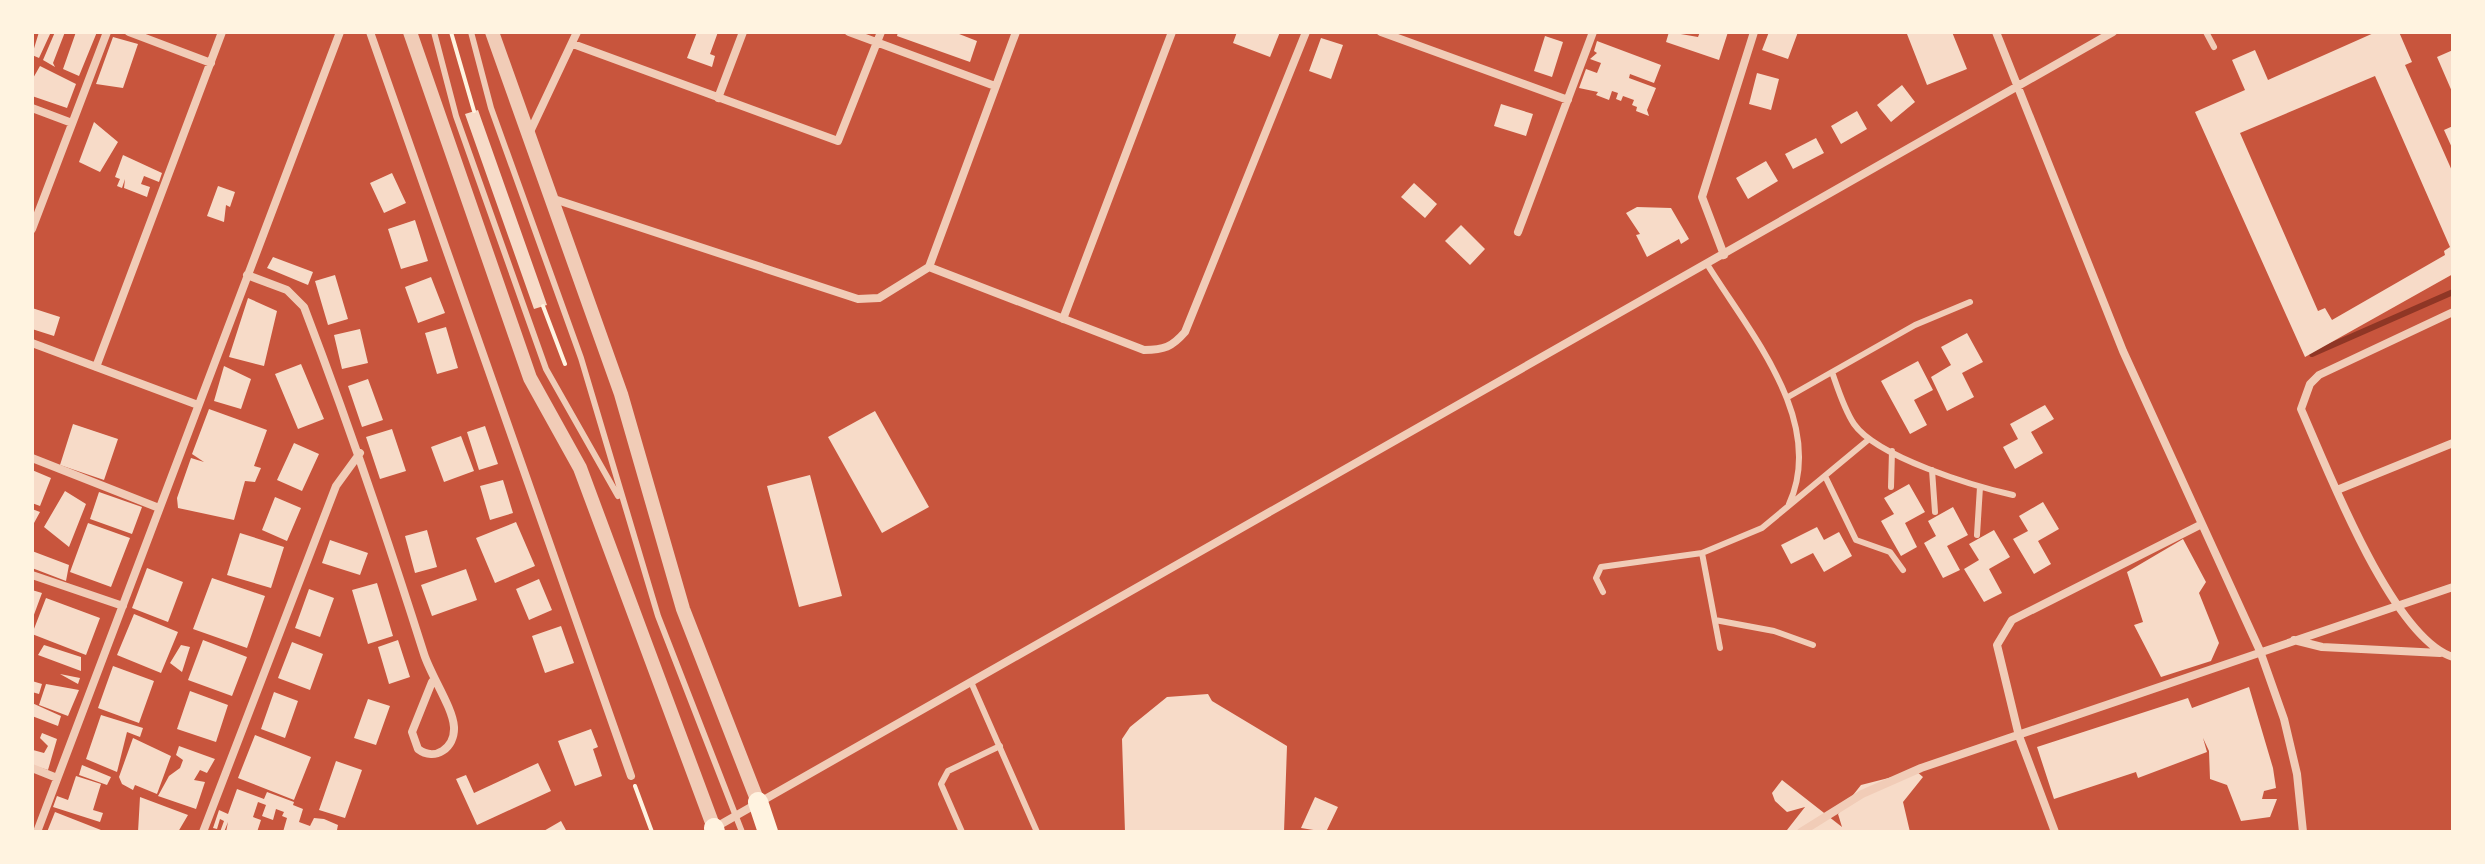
<svg xmlns="http://www.w3.org/2000/svg" width="2485" height="864" font-family="'Roboto Condensed',sans-serif">
<style>
.lines{fill:none;stroke-linecap:round;stroke-linejoin:round}
.stream{stroke:#8f3625;stroke-width:6}
.building{fill:#f7dbc8;fill-rule:evenodd}
.path{stroke:#fff3e0;stroke-width:4}
.service{stroke:#f1ccb7;stroke-width:6}
.minor{stroke:#f1ccb7;stroke-width:8}
.tertiary{stroke:#f1ccb7;stroke-width:14}
.primary{stroke:#fff3e0;stroke-width:20}
</style>
<rect width="100%" height="100%" fill="#c8553d"/>
<g class="lines">
<path class="stream" d="M2312,354L2453,292"/>
</g>
<path class="building" d="M39,32H51L39,58L32,55Z
M55,32H65L53,63L55,67L43,60Z
M76,32H97L79,76L63,69Z
M697,32H718L710,54L715,56L712,67L687,58Z
M898,32H954L977,41L970,62L897,36Z
M1237,32H1280L1270,57L1233,43Z
M1669,32L1698,37L1700,32H1728L1719,60L1666,42Z
M1769,32H1798L1788,59L1762,50Z
M1913,32H1952L1967,69L1927,85L1907,34Z
M2376,32H2399L2412,62L2405,65L2453,173V274L2305,357L2195,112L2245,90L2232,60L2255,50L2268,80ZM2375,76L2450,247L2444,251L2445,255L2332,320L2325,308L2318,311L2240,133Z
M1545,36L1563,42L1552,77L1534,71Z
M113,37L138,44L123,88L96,84Z
M1321,38L1343,45L1331,79L1309,71Z
M1597,41L1661,65L1654,83L1630,74L1629,78L1656,88L1647,110L1649,116L1636,111L1637,107L1632,105L1634,100L1623,96L1621,101L1616,99L1618,93L1612,91L1609,100L1596,95L1598,92L1579,88L1586,69L1597,73L1601,63L1590,59L1597,53L1594,51Z
M2453,50V94L2437,57Z
M40,66L76,84L67,108L32,96V80Z
M1757,73L1779,79L1771,110L1749,104Z
M1902,85L1915,102L1891,122L1877,105Z
M1501,104L1533,114L1526,136L1494,126Z
M478,110L547,305L534,309L465,114Z
M1857,111L1867,129L1841,144L1831,126Z
M94,122L118,142L100,172L79,162Z
M2453,126V150L2444,130Z
M1816,138L1824,153L1793,169L1785,154Z
M123,155L162,173L159,182L144,176L141,184L150,187L147,197L124,188L125,179L122,188L117,186L120,179L115,177Z
M1766,161L1778,181L1748,199L1736,178Z
M392,173L406,203L384,213L370,183Z
M1414,183L1437,204L1425,218L1401,197Z
M218,186L235,192L230,207L226,205L224,222L207,216Z
M1637,207L1671,208L1689,239L1681,244L1679,239L1647,257L1636,235L1640,234L1626,213Z
M415,220L428,261L401,269L388,229Z
M1461,225L1485,249L1470,265L1445,241Z
M273,257L313,272L308,285L267,268Z
M335,275L348,319L328,325L315,281Z
M431,277L445,313L418,323L405,287Z
M248,298L277,311L264,366L229,357Z
M32,308L60,317L54,336L32,329Z
M446,327L458,368L437,374L425,333Z
M360,329L368,363L342,369L334,335Z
M1967,333L1983,362L1962,373L1974,397L1947,411L1931,377L1951,365L1941,347Z
M1918,361L1933,390L1914,400L1927,425L1910,434L1881,381Z
M301,364L324,419L298,429L275,374Z
M224,366L251,379L241,409L214,401Z
M368,379L383,420L362,427L348,386Z
M2045,405L2054,419L2031,432L2043,453L2015,469L2003,447L2018,439L2010,424Z
M209,409L267,430L254,466L261,468L255,482L245,481L234,520L178,508L177,498L191,458L204,462L192,454Z
M875,411L929,507L882,533L828,437Z
M73,424L118,439L104,480L60,465Z
M485,426L498,464L479,470L467,432Z
M392,429L406,471L380,479L366,437Z
M461,436L474,471L444,482L431,447Z
M294,443L319,454L302,491L277,480Z
M32,470L51,478L40,506L32,503Z
M810,475L842,596L799,607L767,486Z
M503,480L513,513L490,520L480,486Z
M1909,484L1925,512L1905,523L1917,547L1901,556L1881,521L1894,514L1884,498Z
M65,491L86,504L69,547L44,527Z
M99,492L142,507L132,534L90,519Z
M275,497L301,508L287,541L262,530Z
M2043,502L2059,529L2038,541L2051,564L2034,574L2013,539L2028,531L2019,516Z
M1953,507L1968,535L1947,546L1960,570L1943,578L1924,543L1936,536L1928,521Z
M32,509L40,512L34,523L32,522Z
M516,522L535,566L495,583L476,538Z
M88,523L130,538L111,587L70,572Z
M1817,527L1824,540L1839,532L1852,556L1824,572L1813,553L1791,564L1781,545Z
M427,530L437,567L415,573L405,536Z
M1994,530L2010,557L1989,569L2002,593L1984,602L1964,569L1979,560L1969,544Z
M240,533L284,547L271,588L227,575Z
M2183,539L2206,582L2199,593L2219,643L2211,661L2161,677L2134,625L2143,622L2127,572Z
M330,540L368,553L360,575L322,563Z
M32,551L69,565L66,581L32,568Z
M147,568L183,582L168,622L132,608Z
M466,569L477,600L432,616L421,585Z
M212,578L265,596L247,648L193,629Z
M539,579L552,610L529,620L516,589Z
M377,583L393,636L368,644L352,590Z
M309,589L334,598L320,637L295,628Z
M32,590L42,593L32,620Z
M46,598L100,618L86,655L32,634Z
M134,614L178,632L161,673L117,655Z
M561,626L574,663L545,673L532,636Z
M203,640L247,657L232,696L188,680Z
M398,640L410,677L389,684L378,647Z
M292,642L323,654L310,690L278,678Z
M44,645L81,657V671L38,655Z
M181,645L190,647L182,672L170,663Z
M113,666L154,681L139,723L98,708Z
M60,674L80,678L78,684Z
M32,681L42,684L39,694L32,692Z
M46,684L79,690L68,716L39,705Z
M2249,687L2273,768L2276,788L2264,791L2262,799H2277L2270,817L2241,821L2227,785L2210,779L2209,751L2203,738L2207,752L2138,778L2136,772L2054,799L2037,747L2188,698L2192,708Z
M190,691L228,705L216,742L177,729Z
M274,692L298,701L285,738L261,729Z
M1208,694L1212,701L1287,746L1284,832H1125L1122,739L1130,727L1167,697Z
M368,699L390,706L376,745L354,738Z
M32,703L61,716L58,726L32,716Z
M101,715L143,728L140,737L127,732L117,772L86,759Z
M591,729L598,747L593,749L602,776L575,786L558,741Z
M42,733L57,739L48,770L32,765L33,750L44,753L48,746L40,738Z
M255,735L311,757L294,800L238,778Z
M133,738L171,756L157,794L135,785L133,790L122,784L119,777Z
M179,746L215,759L207,773L200,770L194,780L205,782L196,809L158,796L169,776L180,768L183,760L176,755Z
M336,761L362,770L345,818L319,810Z
M538,763L551,791L477,825L456,779L466,775L474,793Z
M82,765L111,777L107,785L79,775Z
M1916,771L1923,777L1903,802L1910,832H1789L1787,830L1805,807L1787,812L1775,801L1772,793L1782,780L1842,827L1838,814L1861,785Z
M76,776L101,784L93,810L103,813L100,822L53,807L57,796L68,800Z
M237,789L264,799L267,792L294,802L293,805L303,809L299,822L310,826L314,818L324,819L338,825L337,830L283,832L287,818L282,816L284,812L276,809L273,820L262,816L266,805L258,802L253,817L261,820L257,832H226L228,822L224,832H220L224,821L220,819L217,829L213,828L219,810L228,814Z
M140,797L188,815L178,832H138Z
M1315,797L1338,807L1326,832L1301,828Z
M55,812L106,832H47Z
M561,821L567,832H542Z"/>
<g class="lines">
<path class="path" d="M451,32L474,111
M543,306L565,364
M635,786L652,832"/>
<path class="service" d="M434,32L456,116L546,369L618,496
M471,32L491,108L581,358L658,616L742,832
M2206,32L2214,47
M1707,264C1749,332 1827,421 1789,504
M1970,302L1915,325L1832,372C1838,389 1844,409 1854,424C1877,457 1973,486 2013,495
M1788,397L1832,372
M1932,470L1935,512
M1825,476L1856,540L1890,552L1903,570
M1891,487L1892,451
M1977,535L1980,487
M1702,553L1720,648
M1603,592L1596,578L1601,567L1702,553L1762,528L1868,440
M1715,620L1774,631L1813,645
M971,682L1037,832
M962,832L941,784L948,771L1000,746"/>
<path class="minor" d="M129,32L211,63
M370,32L631,776
M849,32L995,86
M1381,32L1568,100
M1996,32L2123,351L2260,651L2284,719L2297,774L2303,832
M573,44L838,141L881,32
M718,98L743,32
M32,108L72,123
M528,136L577,32
M551,198L858,299L879,298L929,267L1016,32
M32,229L107,32
M1518,232L1593,32
M1724,255L1702,197L1754,32
M929,267L1144,350C1164,350 1172,347 1185,332L1306,32
M247,275L287,290L304,307C348,422 387,537 424,654C431,676 453,708 454,727C455,748 435,762 418,749L412,732L432,682
M2453,312L2319,375L2310,384L2301,409C2327,468 2392,638 2453,657
M1063,319L1172,32
M32,343L198,405
M96,367L222,32
M32,458L159,508
M2337,490L2453,443
M32,575L123,606
M2294,640L2322,647L2440,653
M32,768L57,778
M716,827L2113,32
M37,832L340,32
M203,832L336,486L360,453
M1801,832L1862,794L1921,768L2453,587
M2055,832L2019,736L1997,645L2012,620L2200,525"/>
<path class="tertiary" d="M410,32L530,378L580,468L714,828
M492,32L621,394L683,609L758,802"/>
<path class="primary" d="M758,802L768,832
M714,828L715,832"/>
</g>
<rect width="2485" height="864" fill="none" stroke="#fff3e0" stroke-width="68"/>
</svg>
